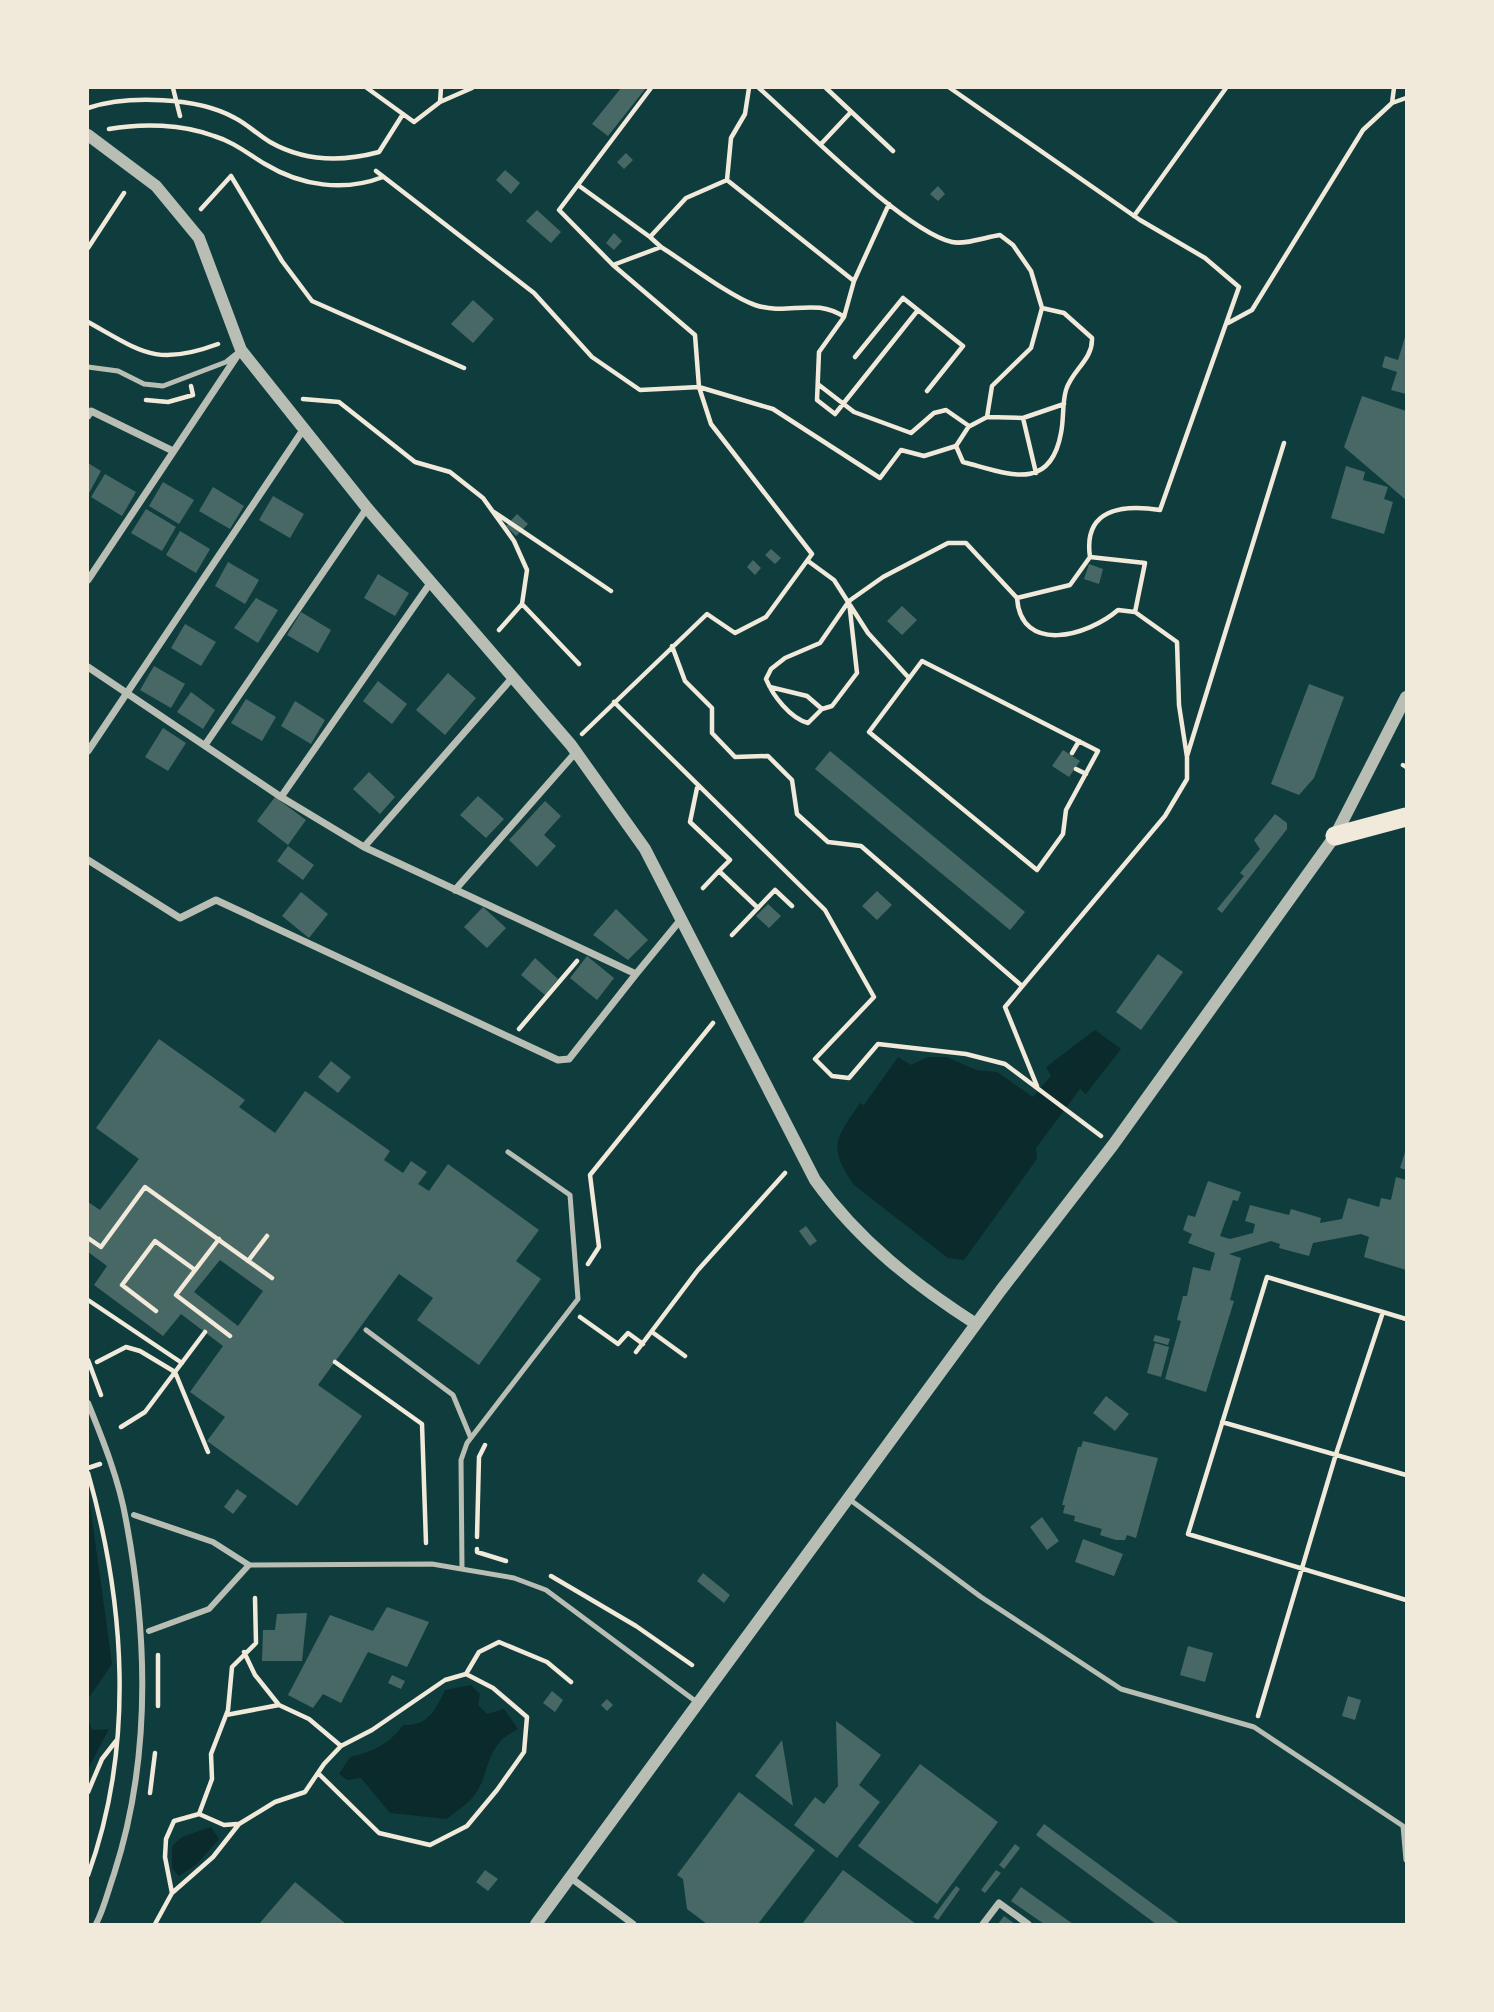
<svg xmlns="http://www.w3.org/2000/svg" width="1494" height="2012" font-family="'Alegreya Sans',sans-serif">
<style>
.water{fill:#0a2a2b}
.building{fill:#486865;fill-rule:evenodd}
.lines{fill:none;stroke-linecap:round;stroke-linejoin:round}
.path{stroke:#f1e9da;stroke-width:4.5}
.service{stroke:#b8beb3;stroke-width:5}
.pedestrian{stroke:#b8beb3;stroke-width:6}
.minor{stroke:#b8beb3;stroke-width:7}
.tertiary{stroke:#b8beb3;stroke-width:12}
.trunk{stroke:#f1e9da;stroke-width:19}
</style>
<rect width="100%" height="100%" fill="#0f3d3e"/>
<path class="water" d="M1095,1030L1121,1049L1086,1094L1080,1089L1036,1148L1037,1159L964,1260L948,1258L854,1185C827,1146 836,1139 860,1103L864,1105L898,1057L911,1065L928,1057H947L976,1070L997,1072L1033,1097L1051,1076L1046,1067Z
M88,1490L112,1664L88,1699Z
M471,1685L480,1694L478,1705L487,1714L504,1709L518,1729C482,1747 492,1774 473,1797C466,1805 455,1812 447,1819L390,1813L361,1778L347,1780L339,1774L350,1757C372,1752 390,1744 403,1725C428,1726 435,1711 445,1690Z
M88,1719L92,1730L109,1729L88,1769Z
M211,1827L219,1839L197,1864L179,1876L172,1868V1846L182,1837Z"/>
<path class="building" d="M621,88H646L608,136L592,124Z
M626,153L633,160L624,169L617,162Z
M505,170L520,183L511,194L496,180Z
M938,186L945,194L938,201L930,194Z
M537,210L561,232L551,243L526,221Z
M614,233L622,241L614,250L606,243Z
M473,300L494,319L473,343L451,324Z
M1406,334V394L1391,390L1397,372L1382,367L1385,356L1398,360Z
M1362,396L1406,411V500L1344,447Z
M88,463L101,471L88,495Z
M1346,466L1365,472L1363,480L1388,487L1384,499L1393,502L1384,534L1331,518Z
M105,474L136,492L122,516L91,497Z
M163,482L194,500L179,524L149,506Z
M213,487L244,506L230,529L199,511Z
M273,496L304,514L290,538L259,520Z
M146,509L176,527L162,551L131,533Z
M517,514L528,524L516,536L506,526Z
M180,531L210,549L196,573L166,555Z
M771,549L781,558L775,564L765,555Z
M753,560L761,568L755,575L747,567Z
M228,562L259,580L245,604L215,586Z
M1089,564L1103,569L1099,584L1084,579Z
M378,574L409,593L395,616L364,598Z
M256,598L278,610L258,643L234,628Z
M902,606L917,620L902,635L887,621Z
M301,612L331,630L318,653L287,635Z
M185,624L216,642L201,666L171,648Z
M154,666L185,684L171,708L140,690Z
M448,673L476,698L445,735L416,710Z
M378,681L407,704L392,724L363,701Z
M1309,684L1344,697L1314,778L1299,795L1271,784Z
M191,692L215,710L203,729L177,712Z
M246,699L276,717L262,741L231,723Z
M295,701L325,720L311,744L281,726Z
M163,728L186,743L168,771L145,757Z
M1063,750L1080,761L1069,777L1052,766Z
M830,751L1025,912L1010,930L815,769Z
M369,772L395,797L380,814L353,789Z
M478,796L504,819L486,838L460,815Z
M275,797L306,820L288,845L257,821Z
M545,801L561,816L544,835L556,846L537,867L509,840Z
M1275,814L1287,823V829L1222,913L1217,909L1244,876L1240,873L1260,849L1254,840Z
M288,846L314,865L303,880L277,861Z
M877,891L892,905L877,920L862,906Z
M301,892L328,914L309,938L282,916Z
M768,904L781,916L769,928L756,916Z
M483,907L506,928L487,948L464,927Z
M616,909L648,940L628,960L593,935Z
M1158,954L1183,972L1141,1030L1116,1012Z
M587,956L614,978L597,1000L570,978Z
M535,958L558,979L545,995L521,975Z
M159,1039L245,1100L239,1107L275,1133L305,1091L390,1151L384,1160L403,1173L411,1161L427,1172L418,1184L429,1191L448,1164L539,1230L516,1261L541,1279L479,1365L417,1320L433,1298L399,1274L318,1385L362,1416L297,1506L207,1441L225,1417L190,1392L223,1346L181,1314L163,1336L94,1285L107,1266L88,1252V1202L100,1210L139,1159L96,1128ZM220,1260L263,1291L238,1326L194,1292Z
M331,1061L351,1077L338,1093L318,1077Z
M1406,1149V1170L1400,1168Z
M1396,1177L1406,1180V1270L1364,1257L1369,1237L1361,1234L1313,1243L1309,1256L1279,1248L1280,1244L1271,1241L1229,1254L1241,1258L1230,1300L1234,1301L1206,1392L1165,1379L1181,1321L1177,1320L1183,1296H1187L1193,1267L1210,1271L1215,1253L1188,1243L1192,1234L1183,1230L1188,1215L1195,1217L1208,1181L1241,1192L1238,1201L1233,1200L1220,1236L1230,1239L1253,1233L1255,1224L1245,1221L1250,1205L1289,1215L1291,1209L1321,1218L1320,1223L1342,1219L1348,1198L1379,1207L1381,1198L1391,1200Z
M806,1226L817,1241L810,1246L799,1231Z
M1155,1335L1170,1339L1168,1345L1153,1341Z
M1155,1343L1169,1347L1161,1377L1147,1373Z
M1106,1396L1129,1414L1115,1431L1093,1413Z
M1083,1441L1158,1458L1136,1538L1127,1535L1125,1540H1116L1100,1535L1102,1529L1074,1521L1075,1516L1063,1513L1065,1505H1062L1078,1447H1081Z
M237,1489L247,1496L233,1514L224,1507Z
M1042,1517L1059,1541L1047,1550L1030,1527Z
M1083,1539L1123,1554L1114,1576L1075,1562Z
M703,1573L730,1595L724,1603L697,1581Z
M387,1607L429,1622L407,1667L368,1652L341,1703L323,1694L313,1708L288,1695L330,1615L373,1631Z
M307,1613L302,1661H262L263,1630H275L277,1614Z
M1188,1646L1213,1653L1205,1682L1180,1675Z
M392,1675L405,1681L401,1689L388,1683Z
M552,1691L563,1700L555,1712L543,1703Z
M1348,1696L1361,1700L1355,1720L1342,1716Z
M607,1699L613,1705L607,1711L601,1705Z
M836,1721L881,1755L859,1785L880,1802L837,1858L794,1825L815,1797L824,1804L838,1786Z
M782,1740L793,1806L755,1776Z
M920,1764L998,1822L937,1904L858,1846Z
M739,1792L815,1850L758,1924H707L687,1909L683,1879L677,1875Z
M1044,1824L1180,1924H1156L1036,1835Z
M1015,1844L1020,1848L1004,1869L999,1865Z
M485,1870L498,1879L488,1891L476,1882Z
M843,1870L916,1924H802Z
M996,1870L1001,1873L985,1893L981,1890Z
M295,1882L346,1924H259Z
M956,1886L960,1889L938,1920L933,1917Z
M1021,1887L1073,1924H1044L1011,1901Z
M1004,1916L1015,1924H998Z"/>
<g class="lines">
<path class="path" d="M173,88L180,116
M367,88L414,122L440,102L472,88
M749,88L745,114L731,138L727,180L854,281L844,317L819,352L817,400L835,414L918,310
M759,88C800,124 904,231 952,242C965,245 986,237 1000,235L1013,245L1031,271L1042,308L1031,348L992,386L987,417L970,426
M826,88L893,151
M950,88L1140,220L1205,258L1239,287L1160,510C1122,504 1083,509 1090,557
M1394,88L1392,103L1406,98
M440,102L441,88
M88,108C127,95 198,97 235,118C247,124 258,135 270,142C305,162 342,162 379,152L403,114
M109,129C142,123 182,124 214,136C234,142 248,154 265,164C301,186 344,192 383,177
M821,144L851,112
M376,171L534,293L592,357L640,390L699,387L695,335L613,265L661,247C685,262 731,297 755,305C788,316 815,297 844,317
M578,185L650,237
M201,209L231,176L282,261L312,301L464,368
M1134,216L1226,88
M661,247L650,237L686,198L727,180
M88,248L124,193
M613,265L559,210L651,88
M854,281L889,204
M88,322C142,352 156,367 218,344
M1228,323L1252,310L1363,130L1392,103
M855,357L903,298L963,346L927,391
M303,399L339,402L415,462L450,472L483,498L514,541L527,570L522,604L499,630
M146,400L168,402L193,395L191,386
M987,417L1023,418L1064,404
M1023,418L1036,473
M956,446L963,462C1006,473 1050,494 1061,433C1064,419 1062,404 1066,390C1072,370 1093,360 1092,338L1064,313L1042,308
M494,512L611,591
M808,561L834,580L868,633L909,678
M1017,598C1021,655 1088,636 1118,610L1135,612
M849,601L857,673L832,706L822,709L808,723C790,718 773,696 766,679L771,669L785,658L820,643L849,601L883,577L948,543H966L1017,598L1070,585L1090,557L1145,563L1135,612L1177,642L1179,705L1187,757V779L1165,816L1005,1007L1037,1086
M522,604L579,664
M672,646L685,681L712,708V733L735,757L768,756L792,780L797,814L828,842L861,846L1022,986
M922,661L1098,751L1066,810L1063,834L1037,870L869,732Z
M770,687L807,696L822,709
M614,702L825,910L874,997L815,1059L832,1076L849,1078L878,1044L966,1054L1005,1064L1101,1136
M582,734L707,614L735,633L766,617L812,554L711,424L699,387L773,409L880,478L901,450L924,456L956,446L969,426L946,410L934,413L911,433L854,412L819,385
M1072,753L1079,741
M1187,756L1284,443
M1403,765L1406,767
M1076,769L1086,774
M697,788L690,822L730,860L719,871L758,908
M703,888L719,871
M732,935L775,890L792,906
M519,1029L577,961
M88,1238L101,1247L145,1187L272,1278
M219,1239L176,1295L230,1336
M248,1261L267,1236
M588,1264L599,1247L590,1175L713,1023
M88,1300L182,1363
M156,1311L122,1285L155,1241L195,1270
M580,1317L618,1344L628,1333L643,1344
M1406,1319L1267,1277L1188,1534L1406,1600
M652,1332L685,1356
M636,1352L698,1270L785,1173
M88,1360L101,1395
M97,1362L126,1347L140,1351L175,1372L208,1452
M335,1362L422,1424L426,1543
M1222,1422L1406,1475
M121,1427L145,1412L205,1332
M88,1468L100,1464
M88,1473C125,1603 135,1746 88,1875
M477,1537L479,1457L485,1445
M477,1549V1552L506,1561
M551,1576L636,1626L692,1665
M244,1652L255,1675L279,1705L309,1719L341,1746
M158,1655V1706
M466,1674L479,1652L499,1642L547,1662L571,1682
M226,1715L279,1705
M1258,1716L1336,1454L1383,1312
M88,1792L102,1759L116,1741
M150,1793L155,1753
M199,1814L224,1825L237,1824
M172,1893L213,1857L239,1824L275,1802L305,1792L324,1764L341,1746L372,1730L445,1680L466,1674L493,1688L527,1717L524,1752L497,1790L467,1826L430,1845L379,1833L318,1773
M155,1924L172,1893L165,1857L166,1839L174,1821L199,1814L212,1779L211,1754L228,1710L232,1667L256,1643L255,1598"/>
<path class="service" d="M88,367L118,371L144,384L163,386L226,362L236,354
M366,1330L453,1395L470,1436
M849,1499L981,1597L1121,1689L1254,1727L1403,1826L1406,1860
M249,1565L432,1564L514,1578L546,1590L698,1703
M462,1568L461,1460L467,1443L578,1299L570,1195L508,1152"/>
<path class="pedestrian" d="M88,1403C103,1440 119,1480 126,1520C148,1637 151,1760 114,1874C108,1891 104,1909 96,1924
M134,1515L213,1542L249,1565L209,1609L149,1631"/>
<path class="minor" d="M88,416L91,411L173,451
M88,580L241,350
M88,667L281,797L364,847L636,974L682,918
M205,745L367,508
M88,751L303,430
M281,797L431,582
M364,847L513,677
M88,860L180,918L216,900L558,1060L569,1059L636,974
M455,890L576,752
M571,1878L633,1924
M983,1924L999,1903L1028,1924"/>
<path class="tertiary" d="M88,135L156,186L199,238L241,350L367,508L571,745L645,849L815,1180C858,1240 915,1285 976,1324
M536,1924L1001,1290L1113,1145L1335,836L1406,697"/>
<path class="trunk" d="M1335,836L1406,817"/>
</g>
<rect width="1494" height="2012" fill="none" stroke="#f1e9da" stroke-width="178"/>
</svg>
